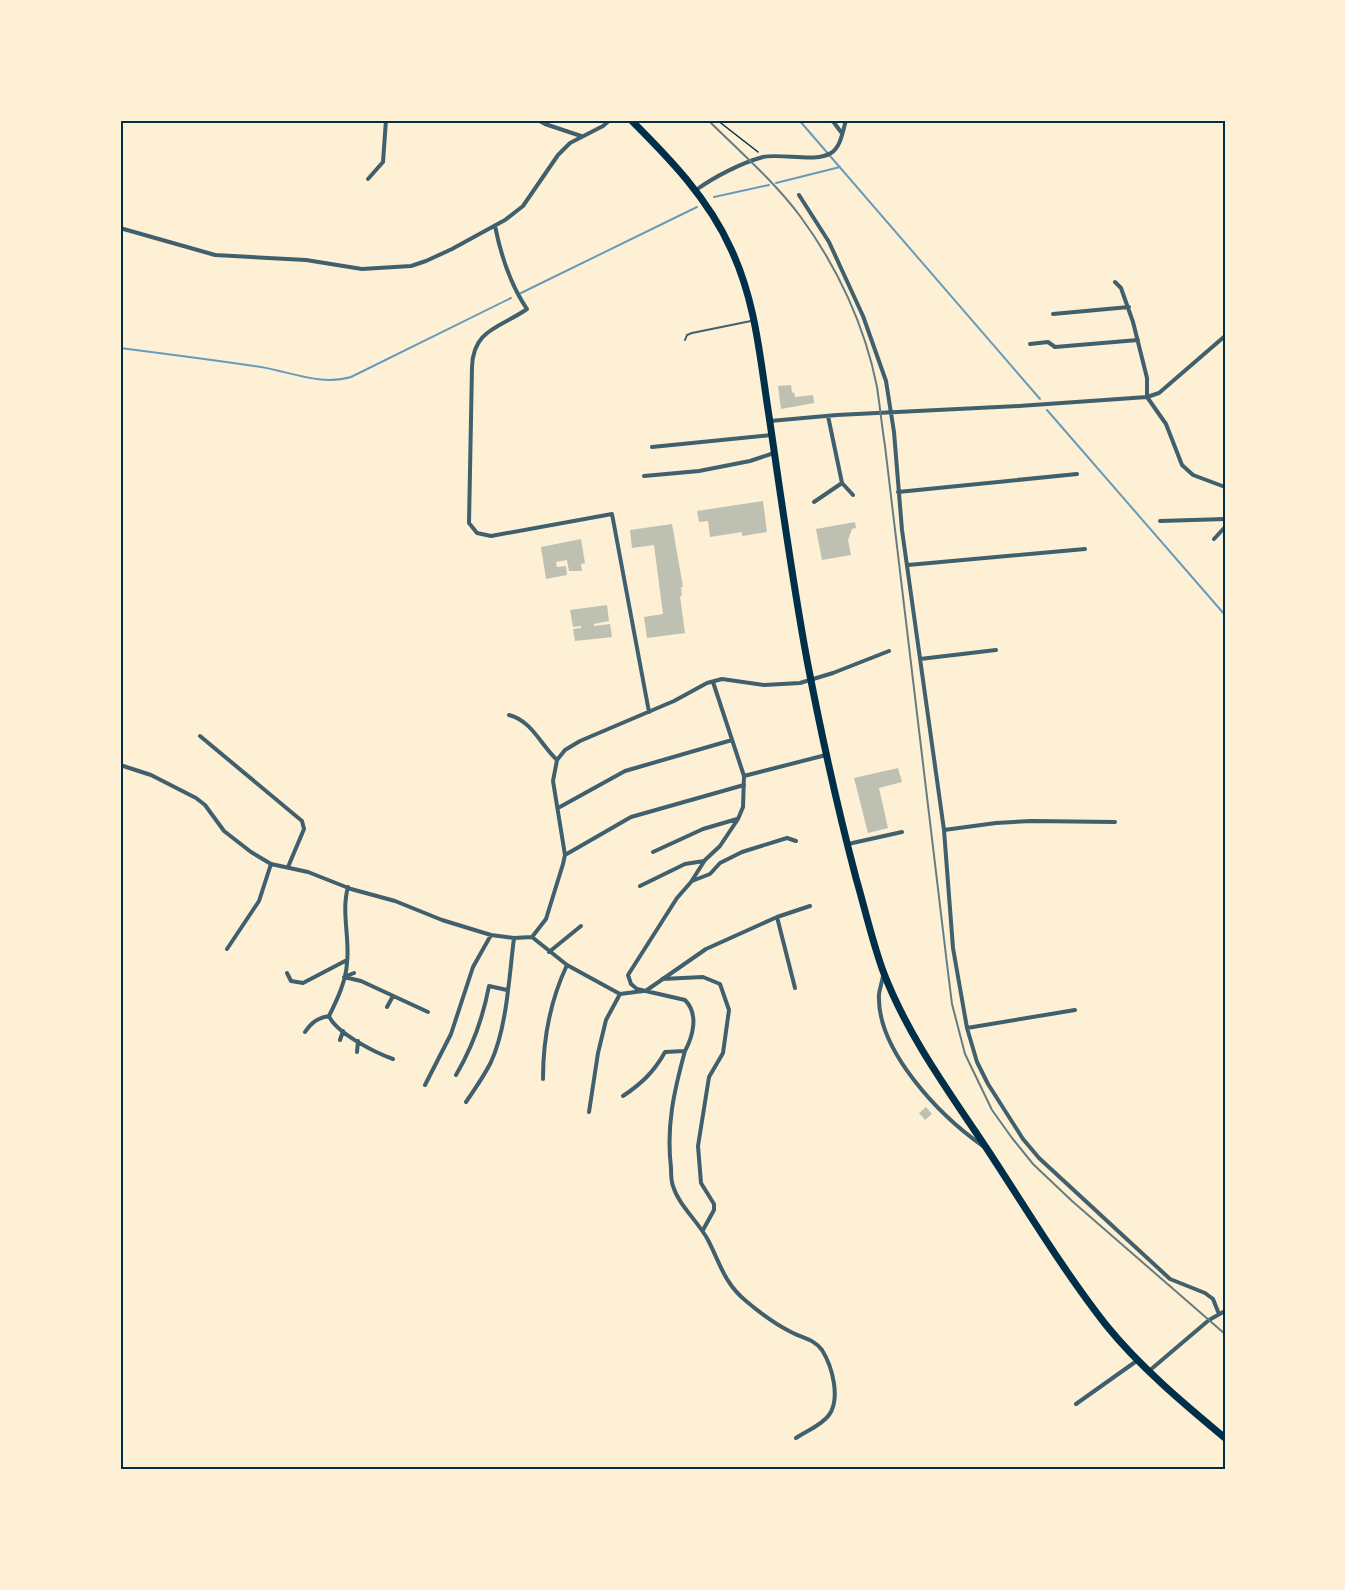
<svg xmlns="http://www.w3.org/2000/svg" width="1345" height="1590" font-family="Raleway,sans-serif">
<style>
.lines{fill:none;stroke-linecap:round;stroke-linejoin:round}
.stream{stroke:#669bbc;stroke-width:2}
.building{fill:#bec0b2}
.path{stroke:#003049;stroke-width:1.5}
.service{stroke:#3f606c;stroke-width:2}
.minor{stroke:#3f606c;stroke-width:4}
.primary{stroke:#003049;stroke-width:7}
.rail{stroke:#657d81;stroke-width:2}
.neatline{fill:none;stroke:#003049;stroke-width:2}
</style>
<rect width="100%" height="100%" fill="#fdf0d5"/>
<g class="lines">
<path class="stream" d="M799,120L1040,399
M776,183L840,167
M714,197L769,185
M521,293L697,207
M120,348C167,354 214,360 261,367C291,372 321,386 351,377L511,298
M1047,410L1225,615"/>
</g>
<path class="building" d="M791,385L792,393L794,392L795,397L813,395L814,403L781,409L778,386Z
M763,501L767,532L742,536V532L710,537L708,521L699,522L697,511Z
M855,522L856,528L852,529L848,540L851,555L822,560L816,529Z
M672,524L683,587H681L682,596H680L685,633L647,638L644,617L663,614L654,545L632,548L630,530Z
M581,539L585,563L581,564L582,571H569L567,560L556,562L557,567L566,566L567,575L546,579L541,547Z
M607,605L609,621L594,624V626L610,624L612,637L575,641L573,629L581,628V626L573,627L570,610Z
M898,768L902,782L879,788L888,828L868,833L854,778Z
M926,1107L932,1114L925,1120L919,1113Z"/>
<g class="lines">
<path class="path" d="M717,120L758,152"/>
<path class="service" d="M685,340L687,335L692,333L751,321"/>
<path class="minor" d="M538,120L545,124L581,136
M832,120L841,132
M368,179L383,162L386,120
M696,190C714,177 741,163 763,157C782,153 816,163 831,153C841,147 843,130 846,120
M799,195L829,242L863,316L886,381L894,432L902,530L944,830L953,948L967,1028L977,1062L988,1084L1023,1139L1039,1158L1170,1279L1205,1293L1213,1299L1219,1314
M495,226C501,256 510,284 527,309C500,328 473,329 472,367L469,523L477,533L491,536L612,514L649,712
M120,228L215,255L306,260L362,269L411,266L426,261L452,249L505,220L523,206L558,155L570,143L603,126L610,120
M1115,282L1121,288L1133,322L1147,378V397L1166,424L1182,465L1193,475L1225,487
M1053,314L1129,307
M1030,344L1048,342L1055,347L1138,340
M828,416L842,483L853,495
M770,421L837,415L1019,406L1147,397L1159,393L1225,336
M652,447L771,435
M644,476L699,471L750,461L774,453
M898,492L1077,474
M814,502L842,483
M1160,521L1225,519
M1214,539L1225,527
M908,565L1085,549
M920,659L996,650
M713,682L744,776L743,807L738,819L720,846L705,860L691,882L677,898L628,975L631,984L637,989L685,1000C699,1014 693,1036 685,1051C674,1091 666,1126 671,1168C671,1174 671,1181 673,1186C679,1206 698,1221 708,1240C720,1263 724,1283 746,1301C759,1312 775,1324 791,1332C802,1338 814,1339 822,1350C832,1366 841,1398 829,1415C821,1426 806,1431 796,1438
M509,715C532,721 540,744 557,760
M200,736L302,821L304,829L288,867
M120,765L151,775L196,798L205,805L224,831L251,852L271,864L308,872L351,889L395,901L442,920L491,935L514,938L532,937
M744,776L826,755
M558,808L625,771L732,740
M944,830L996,823L1031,821L1115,822
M848,844L902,832
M653,852L703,829L737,819
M565,855L631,817L744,785
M692,881L710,874L720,863L742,852L787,838L796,841
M640,886L685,864L704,861
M348,887C341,912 350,938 347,963C346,981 337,1000 329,1016C336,1033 376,1053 393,1059
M777,917L795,988
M532,937L546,919L563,864L565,855L553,781L557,760L565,750L580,741L674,701L707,683L722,679L764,685L800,683L833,673L889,651
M532,937L567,965L620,994L643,991
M227,949L259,901L271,864
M549,952L581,926
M287,973L291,981L303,983L347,960
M354,973L344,977L361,981L428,1012
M883,976C882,982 880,988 879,994C876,1050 940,1116 983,1146
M662,979L703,977L720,984L729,1010L723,1053L709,1077L698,1146L701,1183L714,1204V1210L703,1230
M647,990L706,949L777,917L810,906
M387,1007L393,996
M967,1028L1075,1010
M305,1032C311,1023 317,1018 329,1016
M340,1040L343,1031
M357,1052L358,1041
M456,1075C473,1046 483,1018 489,986L507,990
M543,1079C543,1039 550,1001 567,965
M425,1085L451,1034L473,967L491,935
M623,1096C641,1084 654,1072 665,1052L685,1051
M466,1102C475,1089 484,1076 491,1062C507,1027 509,977 514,938
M589,1112L598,1053L606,1020L620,994
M1149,1371L1209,1320L1225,1311
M1076,1404L1138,1360"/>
<path class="primary" d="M631,120C670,159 708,198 731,249C756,302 760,359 769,416C781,497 792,579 807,660C821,733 837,806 856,878C865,909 872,941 883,971C908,1037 950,1093 989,1152C1027,1210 1063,1270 1106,1325C1140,1367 1183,1403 1225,1438"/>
<path class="rail" d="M708,120C739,151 774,181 800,216C837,266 865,326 877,387C880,407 882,427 885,446L947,964L952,1004L965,1054L992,1110L1012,1138L1033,1164L1072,1201L1225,1334"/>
</g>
<rect width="1345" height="1590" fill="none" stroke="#fdf0d5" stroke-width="243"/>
<rect x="122" y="122" width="1102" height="1346" class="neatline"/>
</svg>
